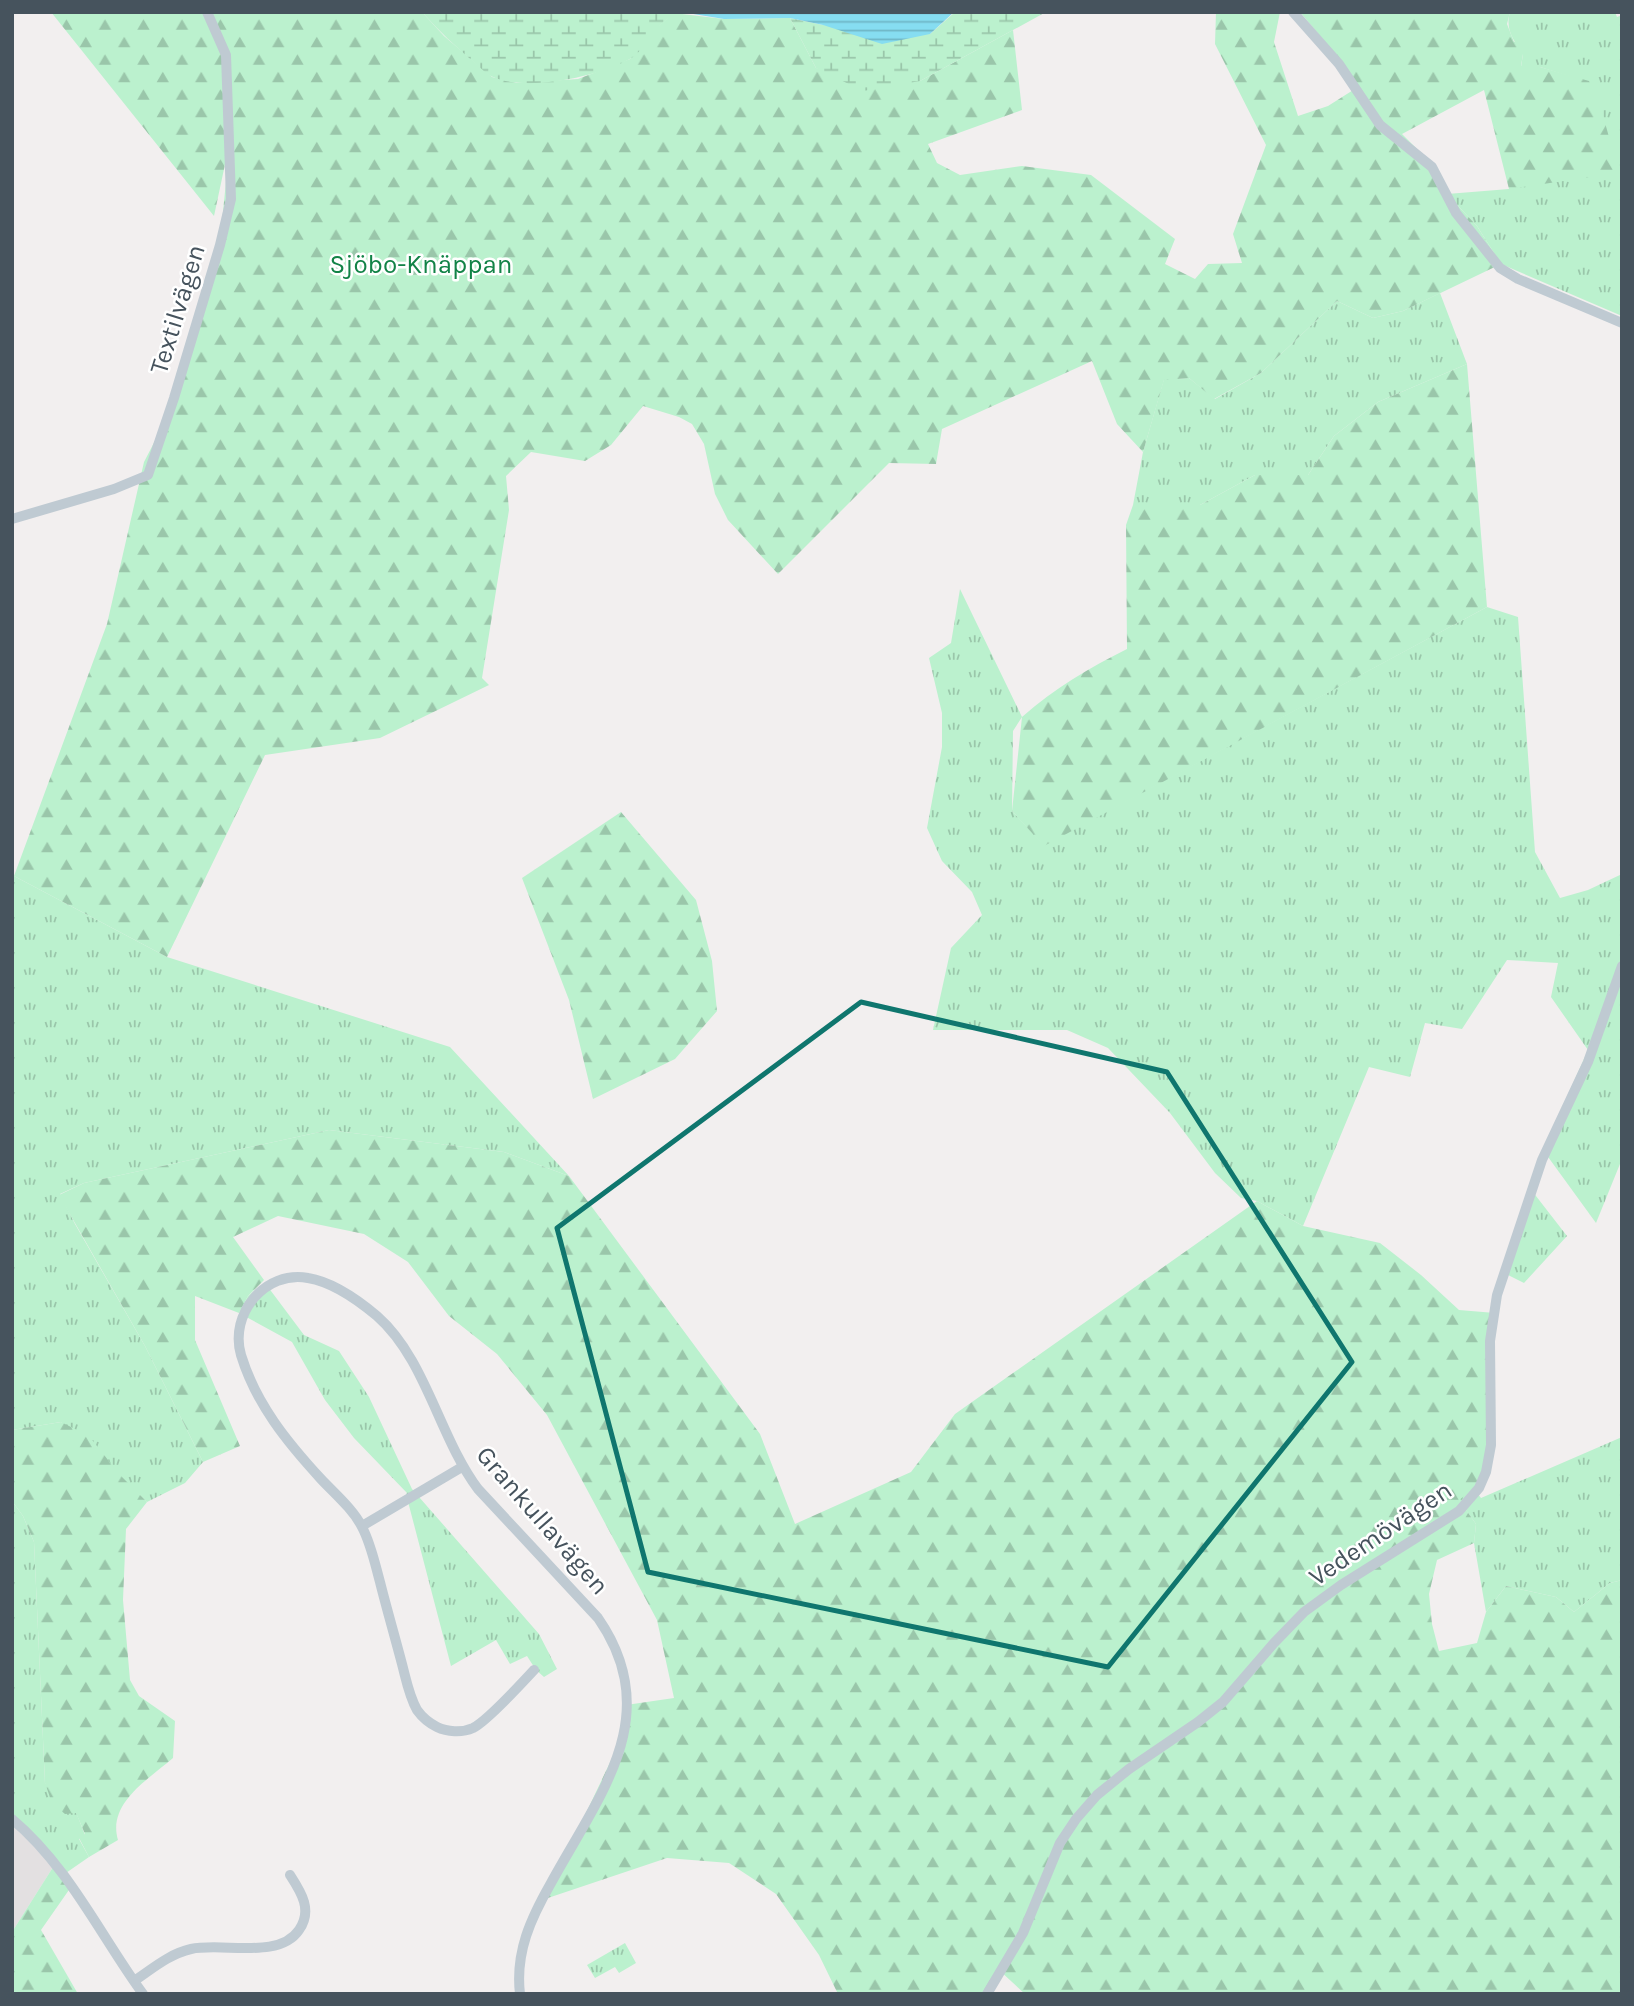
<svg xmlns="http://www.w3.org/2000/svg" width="1634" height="2006" font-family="Karla,sans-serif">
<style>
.education{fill:#e3e0e1}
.grass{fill:url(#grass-tufts)}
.forest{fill:url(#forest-firs)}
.wetland{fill:url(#wetland-marsh)}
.water{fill:url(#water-rules)}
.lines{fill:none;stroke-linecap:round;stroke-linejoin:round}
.minor{stroke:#bfcad2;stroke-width:10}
.marked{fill:none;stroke:#0f766e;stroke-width:5;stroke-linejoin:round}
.labels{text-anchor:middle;stroke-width:5;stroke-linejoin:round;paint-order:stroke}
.park-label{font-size:26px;fill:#128347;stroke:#fff}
.street-label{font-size:26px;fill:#46535d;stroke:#fff}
</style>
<defs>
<pattern id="grass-tufts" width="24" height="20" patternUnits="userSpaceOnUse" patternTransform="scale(1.75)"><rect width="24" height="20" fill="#bbf1ce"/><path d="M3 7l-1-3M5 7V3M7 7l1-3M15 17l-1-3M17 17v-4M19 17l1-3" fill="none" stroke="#9ac6aa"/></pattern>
<pattern id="forest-firs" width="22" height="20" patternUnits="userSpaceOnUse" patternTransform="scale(1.75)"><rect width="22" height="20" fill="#bbf1ce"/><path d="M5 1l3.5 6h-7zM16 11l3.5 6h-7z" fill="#9ac6aa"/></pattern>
<pattern id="wetland-marsh" width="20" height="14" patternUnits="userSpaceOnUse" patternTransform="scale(1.75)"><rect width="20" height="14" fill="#bbf1ce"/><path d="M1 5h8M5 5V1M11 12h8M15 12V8" fill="none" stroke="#9ac6aa"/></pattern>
<pattern id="water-rules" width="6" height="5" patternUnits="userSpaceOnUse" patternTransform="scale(1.75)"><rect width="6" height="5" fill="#86ddf1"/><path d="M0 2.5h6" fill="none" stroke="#6fb6c6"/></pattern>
</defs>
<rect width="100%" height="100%" fill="#f2efef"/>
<path class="education" d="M12,1819L55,1864L12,1932Z"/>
<path class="grass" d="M1510,12H1615L1617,17L1622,15V316L1501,264L1477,226L1447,194L1509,189L1588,82L1540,67H1521L1523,54C1513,40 1505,29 1510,12Z
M1440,293L1467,364L1378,402L1334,436L1308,475H1255L1200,505H1133L1143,452L1164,379L1189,378L1215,399L1261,373L1337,301L1373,318L1403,311Z
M960,589L1022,717L1013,731L1012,811L1044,845L1487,607L1518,617L1535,852L1560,898L1588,890L1622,874V1159L1596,1223L1543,1150L1588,1050L1551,997L1558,963L1507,960L1462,1029L1425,1023L1410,1077L1369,1067L1303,1226L1257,1201L1241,1198L1215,1173L1170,1113L1108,1048L1067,1030H933L951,948L982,915L972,892L942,861L927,828L942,747V713L929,658L951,643Z
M14,876L167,957L450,1047L569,1176L504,1152L329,1130L84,1183L60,1194L75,1224L145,1346L203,1462L185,1483L147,1502L61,1422L12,1430Z
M1529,1187L1567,1236L1524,1283L1502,1272Z
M265,1283L304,1335L339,1351L369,1397L412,1489L539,1634L557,1669L544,1677L536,1670L527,1656L510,1664L496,1640L451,1666L406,1494L407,1493L354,1438L325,1400L292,1342L239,1313L248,1296Z
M1622,1437V1580L1610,1583L1574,1612L1556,1597L1506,1586L1486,1612L1474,1543L1476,1524L1458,1499L1474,1489L1481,1498Z
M12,1501L23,1516L34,1542L45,1783L76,1812L85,1835L79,1839L89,1857L63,1875L12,1819Z
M625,1943L636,1963L619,1973L615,1967L595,1978L587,1965Z"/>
<path class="forest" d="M51,12H422L444,36L492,77L517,83L578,79L630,59L656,28L674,13L724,19L790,18L816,68L920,81L1013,30L1022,110L928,144L937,163L960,175L1022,166L1091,175L1175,239L1165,264L1195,279L1208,264L1242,263L1233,234L1266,145L1215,44L1216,12H1280L1274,42L1298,116L1328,106L1358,87L1336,55L1300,12H1510L1507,24L1514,42L1524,36L1531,39L1523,54L1521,66L1540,67L1589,81L1602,112L1619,173L1509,189L1484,90L1402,134L1433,165L1447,194L1477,226L1501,264L1403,311L1373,318L1337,301L1261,373L1214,399L1189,378L1164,380L1143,452L1117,424L1092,361L942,429L936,464L889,463L778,574L728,520L715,494L704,444L692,424L679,417L643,406L611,445L585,461L531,452L506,476L509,510L482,678L489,685L380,738L265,755L167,957L14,876L107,624L144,462L173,406L221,232L230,141L214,216Z
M1467,364L1487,607L1044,846L1012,811L1022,717C1055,688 1089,668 1127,649L1126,525L1133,505H1200L1255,475H1308L1334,436L1378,402Z
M621,812L696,900L712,961L717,1011L675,1059L593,1099L569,1000L522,878Z
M329,1130L504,1152L569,1176L760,1434L795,1524L911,1472L955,1414L1257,1201L1303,1226L1380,1243L1421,1275L1459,1310L1495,1313L1486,1468L1474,1489L1459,1500L1476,1524L1474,1543L1437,1560L1429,1594L1432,1624L1439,1651L1477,1643L1486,1612L1506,1586L1556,1597L1574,1612L1610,1583L1622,1580V1994H1025L999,1970L982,1994H838L819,1955L776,1894L729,1863L667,1858L536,1902L577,1832L615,1752L626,1705L674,1698L657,1620L547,1415L497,1354L449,1316L408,1262L364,1234L278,1216L233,1237L264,1280L248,1296L239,1313L195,1296V1340L240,1446L203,1462L145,1346L59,1195L84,1183Z
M61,1422L89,1436L120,1475L147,1502L126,1529L123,1600L130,1680L139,1696L175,1721L173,1758C149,1779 107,1803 118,1840L89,1857L79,1838L85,1834L76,1813L65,1814L52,1803L45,1783L34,1542L23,1516L12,1501V1430Z
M55,1864L71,1887L41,1930L78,1994H12V1932Z"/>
<path class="wetland" d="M422,12H681C653,21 648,50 628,60C596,77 526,92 493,77C487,75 481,68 476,64C457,48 439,31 422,12Z
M955,12H1046L920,81L863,91L816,68L790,18L823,25L930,34Z"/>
<path class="water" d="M681,12H954L930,34L882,44L823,25L790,18L724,19Z"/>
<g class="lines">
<path class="minor" d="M1293,12L1339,64L1380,125L1432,167L1456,213L1500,268L1518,279L1622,323
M12,519L114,489L148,475L174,398L220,245L231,199L226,55L207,12
M362,1526L462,1467
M12,1819C69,1867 100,1935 143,1994
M134,1981C152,1969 169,1954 191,1949C222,1942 279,1960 299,1930C313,1910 301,1892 290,1875
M520,1994C515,1952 531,1918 551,1883C599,1795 666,1716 598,1618L478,1489C439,1437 426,1359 377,1316C358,1300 333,1282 308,1278C265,1270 229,1314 241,1355C256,1404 287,1442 321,1479C334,1493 353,1509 362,1527C371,1544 375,1564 380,1582C387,1610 395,1637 402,1664C406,1679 409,1696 417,1710C422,1717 429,1723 437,1727C447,1732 462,1733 473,1728C487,1721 522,1683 534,1670
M987,1994L1023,1933L1060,1843L1076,1819L1097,1795L1129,1769L1198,1722L1223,1702L1274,1643L1304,1612L1341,1585L1459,1511L1479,1488L1486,1472L1491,1445L1490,1341L1497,1295L1542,1160L1588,1062L1622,966"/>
</g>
<path class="marked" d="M861,1002L1167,1072L1352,1362L1108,1667L648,1572L557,1228Z"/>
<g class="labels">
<g class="park-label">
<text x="421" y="273">Sjöbo-Knäppan</text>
</g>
<g class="street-label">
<text transform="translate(177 309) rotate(-73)" y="9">Textilvägen</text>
<text transform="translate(543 1520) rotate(49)" y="9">Grankullavägen</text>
<text transform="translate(1380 1533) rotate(-34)" y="9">Vedemövägen</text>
</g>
</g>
<rect width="1634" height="2006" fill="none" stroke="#46535d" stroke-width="28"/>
</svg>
